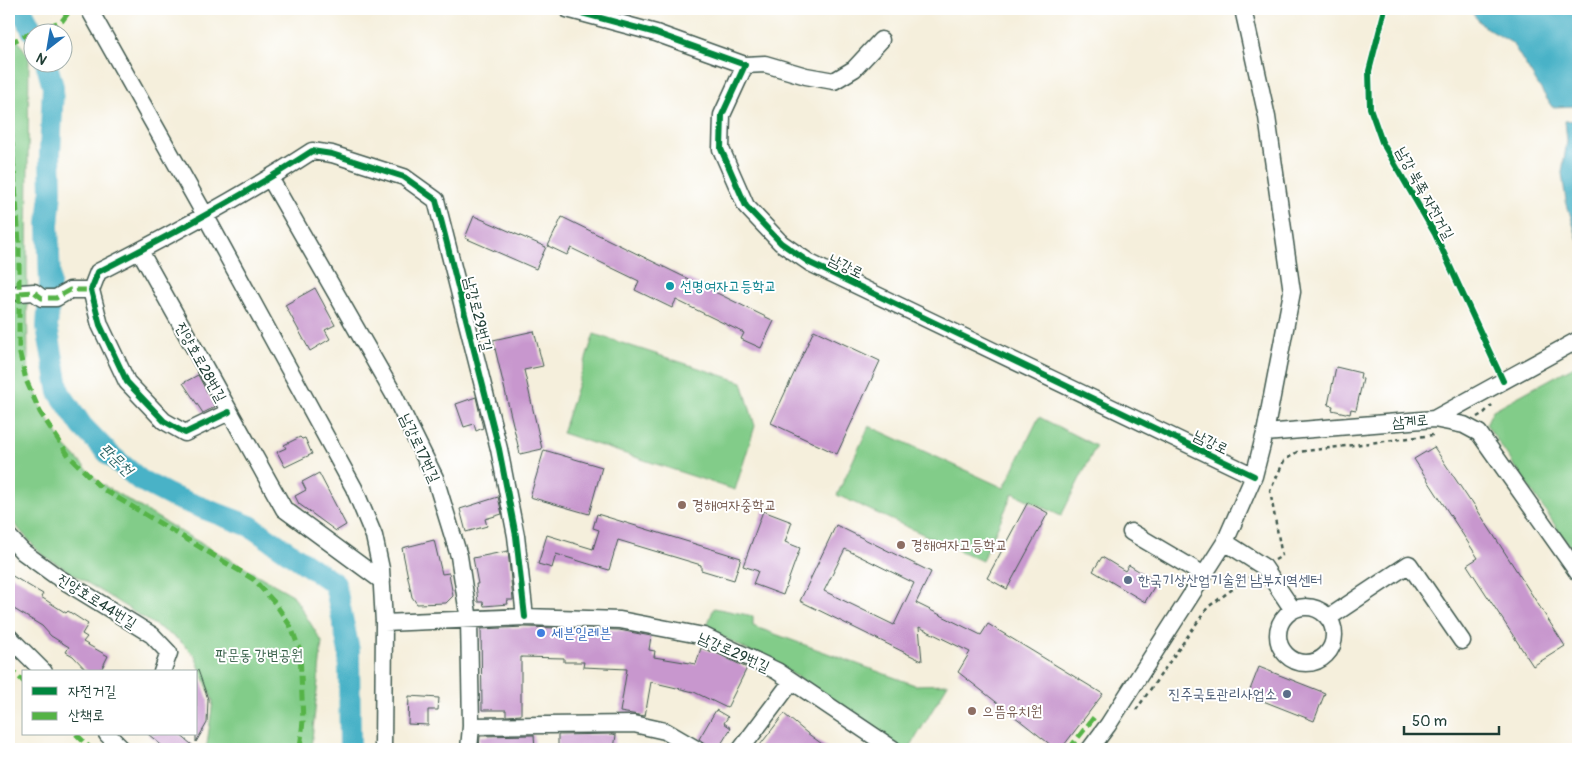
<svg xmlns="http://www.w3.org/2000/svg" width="1587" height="758" font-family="Pangolin,'Poor Story',sans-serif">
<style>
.green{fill:#82cc89;stroke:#50845e}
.water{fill:#48b2c7;stroke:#34787e}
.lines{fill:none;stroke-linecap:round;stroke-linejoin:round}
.river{stroke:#48b2c7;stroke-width:22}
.building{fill:#c897ce;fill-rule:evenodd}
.minor-casing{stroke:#3f584d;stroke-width:19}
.path{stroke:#3f584d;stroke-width:2.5;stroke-dasharray:4 4;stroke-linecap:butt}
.minor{stroke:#fff;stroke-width:16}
.quiet{stroke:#55b346;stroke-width:5;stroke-dasharray:10 5;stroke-linecap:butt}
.cycleway-casing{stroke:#fff;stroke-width:9}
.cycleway{stroke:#00873e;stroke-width:6}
.culture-dot{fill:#0f9aa8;stroke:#fff;stroke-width:2}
.education-dot{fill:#8d6e63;stroke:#fff;stroke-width:2}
.service-dot{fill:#5c6f8a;stroke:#fff;stroke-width:2}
.shop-dot{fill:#3f7fe0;stroke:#fff;stroke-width:2}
.labels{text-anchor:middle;stroke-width:4;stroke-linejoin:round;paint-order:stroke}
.street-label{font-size:15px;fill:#1f3d34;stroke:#fff}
.culture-label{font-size:15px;fill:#0d838f;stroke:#fff;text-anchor:start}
.education-label{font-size:15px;fill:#785e54;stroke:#fff;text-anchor:start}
.service-label{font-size:15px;fill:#4e5e75;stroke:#fff;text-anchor:start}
.shop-label{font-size:15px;fill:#366cbe;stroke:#fff;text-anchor:start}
.park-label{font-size:15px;fill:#386149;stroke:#fff}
.water-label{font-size:16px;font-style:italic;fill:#2d6667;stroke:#fff}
</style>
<rect width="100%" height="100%" fill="#fff"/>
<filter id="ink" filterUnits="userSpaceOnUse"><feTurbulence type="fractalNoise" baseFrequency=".02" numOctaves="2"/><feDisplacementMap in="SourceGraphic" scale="10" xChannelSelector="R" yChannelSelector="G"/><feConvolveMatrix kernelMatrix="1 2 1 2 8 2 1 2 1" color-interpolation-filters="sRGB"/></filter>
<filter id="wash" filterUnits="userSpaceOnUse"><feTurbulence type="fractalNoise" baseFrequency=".0096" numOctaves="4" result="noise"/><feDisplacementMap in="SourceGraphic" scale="20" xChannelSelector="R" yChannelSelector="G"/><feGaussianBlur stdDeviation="1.12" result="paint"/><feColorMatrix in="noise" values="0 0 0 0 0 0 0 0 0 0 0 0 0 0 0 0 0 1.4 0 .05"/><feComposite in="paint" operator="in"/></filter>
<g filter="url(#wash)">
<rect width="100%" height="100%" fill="#f5efdc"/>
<path class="green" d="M9,27L29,57L27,268L28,370L43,412L65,446L100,483L190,537L293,595L322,642L311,749H205L207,744L213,701L195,656L179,640L41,554L9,518Z
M594,334L742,382L755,426L735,490L562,433Z
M1578,364V559L1486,424L1493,410Z
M1039,417L1096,446L1061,516L1013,493L982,561L837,495L869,426L1004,488Z
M714,608L753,616V626L915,685L948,684L909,749H901L796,676L706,628Z"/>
<path class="water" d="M1469,9H1578V106L1552,107L1512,43L1483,26Z
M1578,120V240L1566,201L1562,173L1567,141L1565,121Z"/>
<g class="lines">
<path class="river" d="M21,9L33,32
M46,62L53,87L50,153L51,192L48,225L50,284L47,327L59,392L82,426L109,454L140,480L171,496L250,526L335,584L349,651L350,749"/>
</g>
<g id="blocks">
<path class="building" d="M474,216L546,247L536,269L465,238Z
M562,217L774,321L761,348L741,339L744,333L676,300L672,308L635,290L639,281L571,248L567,255L548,246Z
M315,288L335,325L325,330L330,339L310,351L285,305Z
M814,330L880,361L837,454L771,423Z
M534,331L543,366L524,370L542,449L520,454L493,340Z
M1336,367L1361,373L1360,378L1363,379L1356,410L1351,409L1350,414L1332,410L1333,406L1328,405Z
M198,375L215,407L203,413L183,383Z
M476,397L483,428L476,431L474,424L464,427L456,404Z
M300,437L302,439L305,438L312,454L285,467L277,452L286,448L284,445Z
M1434,447L1470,501L1471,500L1565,646L1533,666L1467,565L1478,558L1414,459Z
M544,450L602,467L589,514L530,497Z
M319,473L346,525L336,531L299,504L295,496L306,490L302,482Z
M498,497L502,514L485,519L487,526L466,532L460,509Z
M1028,502L1048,513L1007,589L987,578Z
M763,511L792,522L785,542L800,548L783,595L753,584L758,571L743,566Z
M597,514L741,558L734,580L701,570V565L618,540L609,570L556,554L552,568L538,564L547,535L593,549L599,530L593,528Z
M836,525L931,572L916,603L981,635L988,624L1103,694L1061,749H1056L958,672L970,652L919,627L922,661L800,601ZM845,549L914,583L894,625L824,591Z
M434,540L442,574L449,573L453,596L446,603L417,604L412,597L402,548Z
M508,551L513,600H507L508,604L484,606L483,602H478L476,584H478L473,558Z
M1102,557L1125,571L1129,565L1150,578L1147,583L1154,587L1145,602L1093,571Z
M9,574L43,594L41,597L66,613L68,611L88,624L82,634L87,637L83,642L108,656L100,672H88L73,656L66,652L69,647L51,636L42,626L9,606Z
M525,627L619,630L651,636L649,650L655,651L654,657L696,664L701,648L716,653L747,668L727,708L694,692L651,682L645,716L620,712L627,669L583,667L584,662H564V658L521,657V715L506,716V710H482L481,629Z
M1259,667L1325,693L1314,721L1248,695Z
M198,670L208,699L207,723L196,742V671Z
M409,696L439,698L438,710H428V725L408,724Z
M716,710L728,717L724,723L731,728L718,749H713L699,739Z
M784,714L807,733L829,749H757Z
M148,734H179L197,749H166Z
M534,735L535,749H479L480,736Z
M558,735L613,734L616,735L614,749H558Z"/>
</g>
</g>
<g filter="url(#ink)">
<use href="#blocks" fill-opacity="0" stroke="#3f584d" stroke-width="1"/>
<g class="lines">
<defs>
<path id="minor" d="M89,9L205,215L354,488L374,536L381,569L384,623L383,749
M567,9L656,33L745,65L722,115L721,149L746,206L781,243L810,263L1254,476
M1243,9L1267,117L1292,292L1265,433
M745,65L765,64L806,76L834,81L854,69L881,40
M270,178L393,393L435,478L459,556L469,620L471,726L469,749
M140,251L284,509L382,581
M20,293L34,292L42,298H56L70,290H91
M229,412L185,433L164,421L127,382L100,325L91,290L98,272C171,235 243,196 312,151L332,154L404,177L436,200L499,449L516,536L525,617
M1434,419L1464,425L1479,433L1578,573
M1131,532L1204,575
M9,537L23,552L56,576L152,635L169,653L162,672
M1225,542L1264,567L1293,610
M1278 635a28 28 0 1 1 56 0a28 28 0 1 1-56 0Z
M1328,618L1409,564L1462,641
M384,623L525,617L620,620L704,636L777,671L893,749
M9,637L44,672
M471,726L634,724L665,731L696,749
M107,734L122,749
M741,749L792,681
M1090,749L1108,725L1225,542L1254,476L1265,433L1434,419L1578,340"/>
</defs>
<use href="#minor" class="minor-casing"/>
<path class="path" d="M1477,417L1484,413L1492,405
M1275,560L1282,556L1270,491L1284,461L1297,452L1433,435
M1136,710L1208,607L1252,575"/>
<use href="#minor" class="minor"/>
<path class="quiet" d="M34,32L62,21L71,9
M9,43L32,33
M9,98L19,243V350L26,380L40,412L69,456L101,488L253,579L275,603L291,627L300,651L303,721L300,749
M20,293L34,292L42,298H56L70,290H91
M9,667L24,682
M76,734L91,749
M1069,749L1095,716"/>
<defs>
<path id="cycleway" d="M567,9L656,33L745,65L722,115L721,149L746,206L781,243L810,263L1254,476
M1385,9L1369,71L1370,108L1382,142L1435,234L1503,381
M229,412L185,433L164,421L127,382L100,325L91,290L98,272C171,235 243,196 312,151L332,154L404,177L436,200L499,449L516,536L525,617"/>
</defs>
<use href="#cycleway" class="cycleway-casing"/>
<use href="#cycleway" class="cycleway"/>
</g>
</g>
<circle class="culture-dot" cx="670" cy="286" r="5"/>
<g class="education-dot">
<circle cx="682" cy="505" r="5"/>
<circle cx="901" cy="545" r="5"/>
<circle cx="972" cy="711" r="5"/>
</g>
<g class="service-dot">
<circle cx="1128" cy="580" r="5"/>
<circle cx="1287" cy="694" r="5"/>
</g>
<circle class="shop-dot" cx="541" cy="633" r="5"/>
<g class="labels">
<g class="street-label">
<text transform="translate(1425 193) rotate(61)" y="5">남강 북쪽 자전거길</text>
<text transform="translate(846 266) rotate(26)" y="5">남강로</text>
<text transform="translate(478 314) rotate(76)" y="5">남강로29번길</text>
<text transform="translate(201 362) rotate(61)" y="5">진양호로28번길</text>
<text transform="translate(1410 421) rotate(-5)" y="5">삼계로</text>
<text transform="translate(1211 442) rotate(26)" y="5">남강로</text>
<text transform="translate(420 448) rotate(65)" y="5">남강로17번길</text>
<text transform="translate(97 601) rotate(32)" y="5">진양호로44번길</text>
<text transform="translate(734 652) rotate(24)" y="5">남강로29번길</text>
</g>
<g class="culture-label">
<text x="680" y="291">선명여자고등학교</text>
</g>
<g class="education-label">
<text x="692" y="510">경해여자중학교</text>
<text x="911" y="550">경해여자고등학교</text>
<text x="982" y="716">으뜸유치원</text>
</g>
<g class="service-label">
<text x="1138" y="585">한국기상산업기술원 남부지역센터</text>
<text x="1277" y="699" text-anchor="end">진주국토관리사업소</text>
</g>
<g class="shop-label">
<text x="551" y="638">세븐일레븐</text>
</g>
<g class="park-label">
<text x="259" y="660">판문동 강변공원</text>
</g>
<g class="water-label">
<text transform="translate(117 459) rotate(43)" y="6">판문천</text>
</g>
</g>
<rect width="1587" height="758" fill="none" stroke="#fff" stroke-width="30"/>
<rect x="22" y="670" width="175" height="65" fill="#ffffff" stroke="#a5b1ae"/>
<rect x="32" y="687" width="25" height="8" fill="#00873e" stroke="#a5b1ae"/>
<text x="68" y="696" font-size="15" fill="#1f3d34">자전거길</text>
<rect x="32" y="712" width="25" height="8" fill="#55b346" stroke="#a5b1ae"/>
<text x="68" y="720" font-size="15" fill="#1f3d34">산책로</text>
<g transform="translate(48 48) rotate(211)"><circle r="24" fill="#ffffff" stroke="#a5b1ae"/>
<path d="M0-4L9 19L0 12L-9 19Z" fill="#1f6fb2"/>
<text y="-8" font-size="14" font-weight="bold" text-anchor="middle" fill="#1f3d34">N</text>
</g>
<path d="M1404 726v8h95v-8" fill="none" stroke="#1f3d34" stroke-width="2.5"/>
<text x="1412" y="726" font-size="15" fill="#1f3d34" stroke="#ffffff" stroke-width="4" paint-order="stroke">50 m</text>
</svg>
